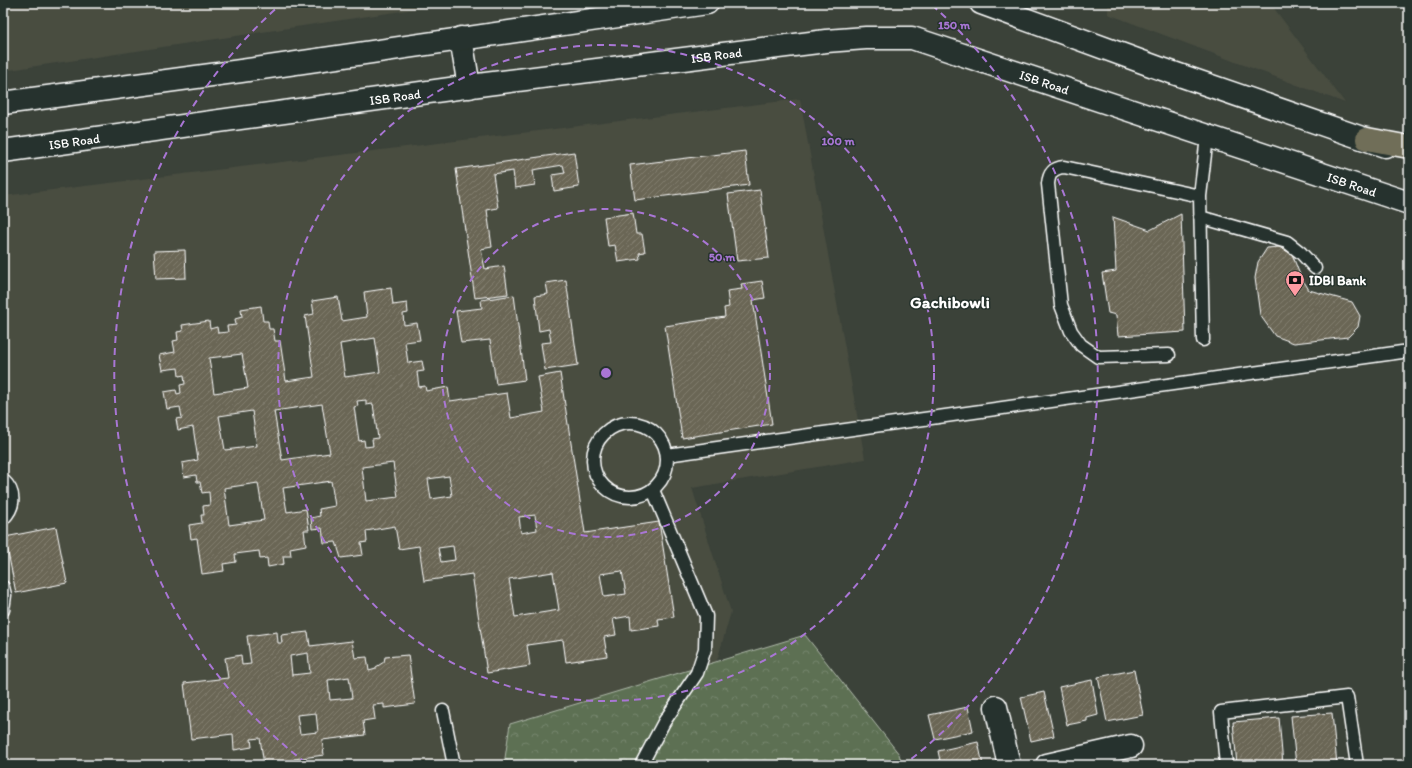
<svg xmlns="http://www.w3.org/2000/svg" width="1412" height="768" font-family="Itim,sans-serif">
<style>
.built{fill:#494d41}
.forest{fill:url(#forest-crowns);stroke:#aeb8a9}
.building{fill:url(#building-hatch);stroke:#fff;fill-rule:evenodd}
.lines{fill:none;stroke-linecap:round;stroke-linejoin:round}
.lane-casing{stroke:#fff;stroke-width:15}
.street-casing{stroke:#fff;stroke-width:25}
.secondary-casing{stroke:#fff;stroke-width:25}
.primary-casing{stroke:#fff;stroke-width:25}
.lane{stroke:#26332d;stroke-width:12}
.street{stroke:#26332d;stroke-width:22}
.secondary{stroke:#26332d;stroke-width:22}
.primary{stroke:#706e59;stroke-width:22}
.ring{fill:none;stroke:#a976d5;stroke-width:2;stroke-dasharray:7 5}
.labels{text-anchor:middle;stroke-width:3;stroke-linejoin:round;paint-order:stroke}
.street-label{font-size:13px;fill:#fff;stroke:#26332d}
.poi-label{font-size:13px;font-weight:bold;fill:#fff;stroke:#26332d;text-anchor:start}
.district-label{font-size:17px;font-weight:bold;fill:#fff;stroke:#26332d}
.centre{fill:#a976d5;stroke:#26332d;stroke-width:2}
.ring-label{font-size:12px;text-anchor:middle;font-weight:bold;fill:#a976d5;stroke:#26332d;stroke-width:3;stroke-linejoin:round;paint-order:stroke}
</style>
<defs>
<pattern id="forest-crowns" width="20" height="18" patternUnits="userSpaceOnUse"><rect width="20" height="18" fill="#5d7053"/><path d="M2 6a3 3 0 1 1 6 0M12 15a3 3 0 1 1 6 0" fill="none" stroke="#75856d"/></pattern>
<pattern id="building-hatch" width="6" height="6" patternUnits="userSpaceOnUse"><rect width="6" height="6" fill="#6b6654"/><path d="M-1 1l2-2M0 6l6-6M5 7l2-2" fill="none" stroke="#817d6e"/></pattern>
</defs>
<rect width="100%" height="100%" fill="#3b4239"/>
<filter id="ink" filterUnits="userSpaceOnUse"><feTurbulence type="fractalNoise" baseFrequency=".025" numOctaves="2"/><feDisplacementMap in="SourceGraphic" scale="8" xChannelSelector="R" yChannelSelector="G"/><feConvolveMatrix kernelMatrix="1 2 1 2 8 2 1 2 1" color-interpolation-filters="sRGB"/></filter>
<g filter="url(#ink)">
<path class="built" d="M3,3H455L3,71Z
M1108,3H1270L1345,103L1108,14Z
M800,99L865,459L692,488L731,612L687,765H3V196Z"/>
<path class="forest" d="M805,635L899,754L902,765H504L510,724Z"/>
<path class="building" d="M745,151L749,185L635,200L630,165Z
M574,152L579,187L554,191L552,175L565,173L563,165L533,170L535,185L515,188L513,171L493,174L498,208L487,210L492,247L481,249L485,269L504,266L508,294L475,298L456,169Z
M760,190L769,258L737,261L728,194Z
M633,213L636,234H642L645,252L639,253L640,259L618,262L615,245L608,246L604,217Z
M1181,214L1185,332L1118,336L1116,315L1108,313L1102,273L1116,271L1113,217L1150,230Z
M1279,247L1292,254L1300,275L1309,290L1352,302L1360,316L1358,327L1348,337L1294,343L1275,336L1260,315L1255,278L1258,262L1267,248Z
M185,250L186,278L156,279L154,251Z
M566,280L578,365L545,370L541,343L551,342L549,329L539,331L535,296L548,294L546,283Z
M762,281L765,298L753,300L772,424L682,438L665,326L725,317L724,308L729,307L727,291L742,289L741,284Z
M391,288L393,305L407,303L408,313L403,314L404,325L417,323L420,340L405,342L408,363L422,361L424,371L417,372L419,387L425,386L426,391L448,387L450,401L507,393L511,418L544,412L538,377L560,373L585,533L659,522L674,617L658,619L659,626L631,630L630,616L613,619L616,635L604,637L607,656L566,662L563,640L527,645L530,666L487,673L472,574L424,581L419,546L399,549L395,526L366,531L367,542L361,543L363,555L341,558L336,542L324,543L322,528L312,529L311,518L320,516L319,509L335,506L331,481L283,488L287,512L306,509L309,530H304L306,545L290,548L291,556H283L284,564L268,567L267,558L260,559L259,551L235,554L236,562L223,564L224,571L202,574L197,538L191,539L189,525L202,523L201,515H204L203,506L210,505L209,492L202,493L200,482H197L196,475L184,477L182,463L198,460L193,427L178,430L176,419L182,418L180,407L167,409L164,392L176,390L177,394L181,393L180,385L185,384L184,375L179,376L178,368L162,370L159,355L175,352L173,341L178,340L177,332L183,331L182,325L209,321L210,329L217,327L218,333L228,332L227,326L236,325L235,319L242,317L241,309L261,306L263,321H268L269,329H273L275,341H280L286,381L314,377L305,316L314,314L312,301L338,297L342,321L367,317L364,292ZM375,338L380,372L345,377L340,344ZM242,354L248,388L214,393L209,358ZM366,400V405L373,404L378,438L372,439L373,446L365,447L364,440L359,441L354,407L358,406L357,401ZM322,404L330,453L282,460L274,411ZM252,411L257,446L225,450L219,416ZM393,463L398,497L366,501L362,467ZM449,476L452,496L431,499L428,479ZM258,483L264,520L229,525L224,488ZM535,515L537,530L521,533L519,517ZM453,546L455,560L441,562L438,548ZM622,571L626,594L604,597L600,574ZM553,572L559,610L515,617L509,579Z
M514,295L525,380L496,384L490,340L461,343L456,311L482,308L481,300Z
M56,527L67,583L16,593L5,537Z
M277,632L278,643H282L281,635L308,632L310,646L352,641L355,658L367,657L369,671L376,669V667L384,662L385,657L408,655L415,704L384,708V704L373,705L375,719L363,721L365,735L322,740L324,755L294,759V761L264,765L260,738L251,739L252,747L234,750L233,734L191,739L184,683L228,678L225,658L241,655L242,665L251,664L247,636ZM308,653L310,673L292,675L290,656ZM349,677L352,698L330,700L328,680ZM316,713L318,732L300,734L297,715Z
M1134,670L1143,715L1107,722L1098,677Z
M1092,680L1098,715L1087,718V721L1067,725L1059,687Z
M1044,692L1054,736L1031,741L1021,697Z
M968,707L973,731L935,739L929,715Z
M1332,713L1337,765H1296L1291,716Z
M1279,718L1283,765H1237L1233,722Z
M978,742L983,765H941L938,751Z"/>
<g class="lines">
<defs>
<path id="lane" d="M1200,217L1287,242L1301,253L1315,268
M1203,340L1200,196L1207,137
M1169,355L1098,357L1081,345L1071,331L1061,305L1048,184C1049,173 1053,168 1064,167L1200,196
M593 460a37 37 0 1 1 74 0a37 37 0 1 1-74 0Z
M667,455L1409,351
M3,480C16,492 15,507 3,519
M3,587L5,595L3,610
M443,711L454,765
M641,765L664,722L697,673L705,649L706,616L653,490
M1226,765L1221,712L1347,697L1357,765"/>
<path id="street" d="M996,707L1009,765
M1047,765L1131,746"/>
<g id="secondary">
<path d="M981,3L1159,68L1385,146"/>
<path d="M461,38L469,87"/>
<path d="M3,103L241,71L707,3"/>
<path id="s1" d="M3,151L486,84L826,41L866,38H912L1409,203"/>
</g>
<path id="primary" d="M1367,139L1409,147"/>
</defs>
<use href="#lane" class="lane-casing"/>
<use href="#street" class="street-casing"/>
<use href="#secondary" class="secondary-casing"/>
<use href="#primary" class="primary-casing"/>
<use href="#lane" class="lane"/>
<use href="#street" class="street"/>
<use href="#secondary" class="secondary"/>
<use href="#primary" class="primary"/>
</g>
</g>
<g class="ring">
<circle cx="606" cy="373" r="164"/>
<circle cx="606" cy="373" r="328"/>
<path d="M306 763A492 492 0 0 1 280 5M932 5A492 492 0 0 1 906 763"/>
</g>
<defs>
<symbol id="bank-pin" viewBox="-11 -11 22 30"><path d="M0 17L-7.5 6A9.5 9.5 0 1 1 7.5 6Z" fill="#ff9aa2" stroke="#26332d"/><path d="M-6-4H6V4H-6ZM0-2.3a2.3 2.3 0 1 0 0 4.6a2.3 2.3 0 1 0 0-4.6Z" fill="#111"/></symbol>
</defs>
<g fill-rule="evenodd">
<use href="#bank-pin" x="1284" y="269" width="22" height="30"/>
</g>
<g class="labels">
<g class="street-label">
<text dy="5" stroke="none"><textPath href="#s1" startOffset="720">ISB Road</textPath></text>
<text dy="5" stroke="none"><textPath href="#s1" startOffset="1056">ISB Road</textPath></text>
<text dy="5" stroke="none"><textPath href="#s1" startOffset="396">ISB Road</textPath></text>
<text dy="5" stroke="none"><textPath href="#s1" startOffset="72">ISB Road</textPath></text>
<text dy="5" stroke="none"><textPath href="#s1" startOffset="1380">ISB Road</textPath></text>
</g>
<g class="poi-label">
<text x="1309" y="285">IDBI Bank</text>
</g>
<g class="district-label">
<text x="950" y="308">Gachibowli</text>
</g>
</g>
<circle cx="606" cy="373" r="6" class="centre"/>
<g class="ring-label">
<text x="954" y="29">150 m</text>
<text x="838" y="145">100 m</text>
<text x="722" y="261">50 m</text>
</g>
<rect width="1412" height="768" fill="none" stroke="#26332d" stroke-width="16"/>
<rect x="8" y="8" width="1396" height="752" fill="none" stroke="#fff" stroke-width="1.5" filter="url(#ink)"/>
</svg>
